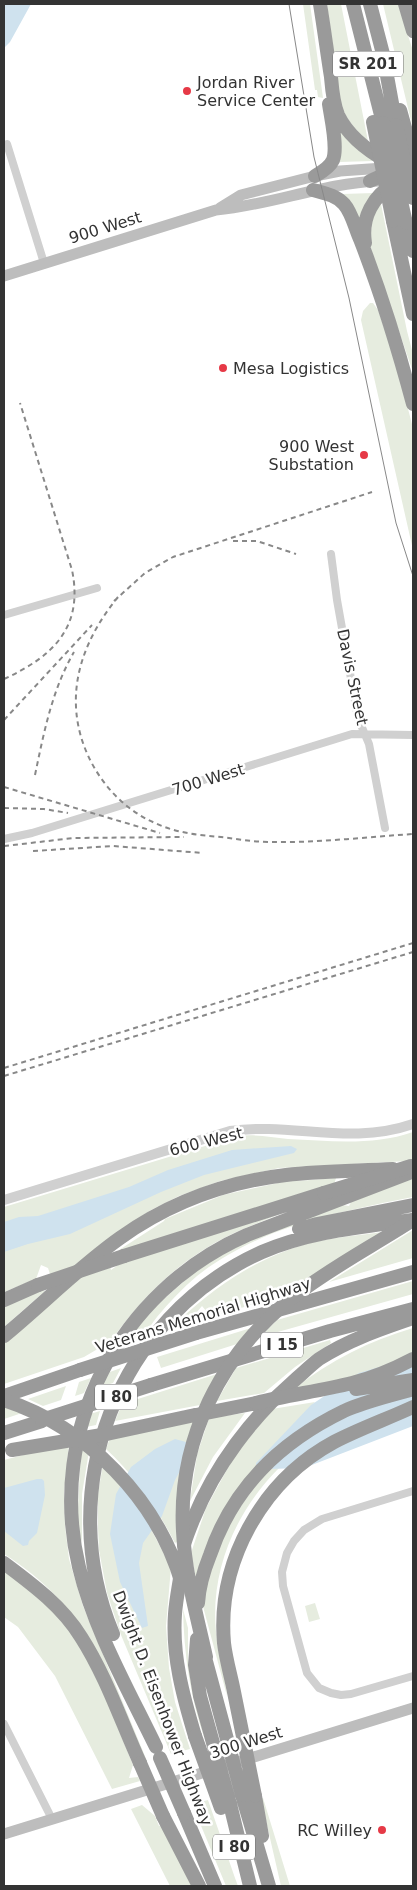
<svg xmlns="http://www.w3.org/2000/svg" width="417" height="1890" font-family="'DejaVu Sans',sans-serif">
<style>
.green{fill:#e6ecdf}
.water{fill:#cfe2ee}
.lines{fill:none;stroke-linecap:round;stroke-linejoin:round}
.minor{stroke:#d0d0d0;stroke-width:8}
.tertiary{stroke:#d0d0d0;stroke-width:10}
.secondary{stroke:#bdbdbd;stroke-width:11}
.motorway{stroke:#9a9a9a;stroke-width:14}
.tram{stroke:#888;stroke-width:1}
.rail{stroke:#888;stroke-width:2;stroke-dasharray:5 4;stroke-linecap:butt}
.motorway-bridge{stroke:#9a9a9a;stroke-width:14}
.poi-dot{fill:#e63946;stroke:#fff;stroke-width:2}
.labels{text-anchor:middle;stroke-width:5;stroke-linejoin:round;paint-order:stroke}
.shield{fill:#fff;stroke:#707070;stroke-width:1}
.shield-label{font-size:15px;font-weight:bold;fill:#333}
.poi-label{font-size:16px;fill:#333;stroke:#fff;text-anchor:start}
.street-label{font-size:16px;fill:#333;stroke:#fff}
</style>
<rect width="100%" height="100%" fill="#fff"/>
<path class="green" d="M303,4H310L323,98L318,97L317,90H315Z
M327,4H341L368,141C356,131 348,121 341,106Z
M383,4H398L413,51V129Z
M335,125L373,161L339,162Z
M374,193L358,222L342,194Z
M381,204L407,331L413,354V372L369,244L371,216Z
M370,303H373L378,310L395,359L413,428V550L361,320L363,311Z
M413,1132V1159L408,1161L279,1168L220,1181L179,1196L151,1210L122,1229L75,1266L50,1274L48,1268L41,1265L36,1279L4,1292V1207L238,1136C255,1134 271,1137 288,1139C330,1141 373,1146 413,1132Z
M336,1178L334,1185L121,1251L119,1250L164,1221L165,1219L223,1195L296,1179L298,1181Z
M413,1178V1197C338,1212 259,1227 197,1276C183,1288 169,1302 157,1317C152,1323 147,1332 141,1338C137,1342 129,1343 123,1345L147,1314L198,1269L239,1245L342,1205L349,1206L351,1202Z
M286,1211C268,1220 248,1226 230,1235C177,1261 137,1301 105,1350L100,1352L101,1347L84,1357L4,1384V1344L88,1271L110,1265L111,1270L125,1260Z
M413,1230V1258L329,1282Z
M383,1232L288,1294L211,1317L202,1306L187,1324L171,1328C212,1288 258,1256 314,1242C337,1237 360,1235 383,1232Z
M413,1281V1294L260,1337L277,1320Z
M39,1288L45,1291L4,1327V1302Z
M251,1328L237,1344L161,1368L157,1357Z
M413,1328V1354L350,1379L295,1388C331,1360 369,1341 413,1328Z
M330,1340L331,1343L295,1367L264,1393L217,1401L236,1368Z
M121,1368L113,1383L100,1387L107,1373Z
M217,1374L200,1405L115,1421L122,1404Z
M91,1378L84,1393L75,1396L79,1382Z
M66,1386L61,1400L43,1406L28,1399Z
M315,1402L256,1467L196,1579L191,1553L206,1508L235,1455L272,1409Z
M4,1407L25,1412L4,1419Z
M100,1411L96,1425L86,1427L90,1414Z
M245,1413L213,1457L190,1501L197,1455L209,1418Z
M194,1421L177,1542L175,1543C157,1508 135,1476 106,1449L111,1435Z
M69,1443L64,1492L65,1526L69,1559L83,1606L147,1761L146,1762C109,1674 89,1608 4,1554V1460Z
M81,1448L89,1451L82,1494V1542L77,1527Z
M103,1464L138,1505L171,1567L166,1626L169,1668L175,1702L190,1749L171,1754L121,1635L107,1593L99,1550L98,1528V1494Z
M279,1468C236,1511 210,1570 216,1632C218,1654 225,1675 227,1696L201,1599L224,1530L267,1469Z
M4,1569L38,1595L69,1629L78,1643L100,1684L133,1765L129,1778L138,1777L140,1781L112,1789L55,1676L18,1627L4,1617Z
M315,1603L320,1619L309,1622L305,1606Z
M183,1609L188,1628V1659L191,1683L205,1740C190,1696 184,1655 183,1609Z
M263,1798L290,1886H281L261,1799Z
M208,1800L235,1878L238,1886H226L192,1804Z
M142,1805L155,1816L159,1826L162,1825L192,1886H170L131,1809Z"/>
<path class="water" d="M4,4H31L10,42L4,48Z
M291,1146L297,1149L294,1153L204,1175L161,1192L70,1234L28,1244L4,1252V1222L19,1217L38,1216L129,1187L168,1170L232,1150Z
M413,1357V1426L304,1468L269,1469L256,1467V1463L311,1405L359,1373Z
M175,1439L186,1442V1460L175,1480L162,1516L143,1543L139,1563L148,1626L142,1628L120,1582L110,1534L116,1494L131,1467L155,1449Z
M37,1479H42L44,1481L45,1495L37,1533L29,1541L28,1545L23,1546L4,1531V1488Z"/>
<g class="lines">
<path class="minor" d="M7,144L44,263
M331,554L337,600L358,718L369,744L385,828
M4,615L97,588
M4,839L32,833L352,734L413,735
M413,1491L322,1519L304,1530L294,1541L287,1553L282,1572L283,1586L307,1673L319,1688L331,1693L341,1695L351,1694L413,1676
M4,1724L52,1819"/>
<path class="tertiary" d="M4,1200L230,1131C293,1122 349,1146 413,1124"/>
<path class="secondary" d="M220,208L241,195L315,176L340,171L413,166
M4,276L216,210C272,205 323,183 379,181
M4,1834L413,1708"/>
<path class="motorway" d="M320,4C324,28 327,52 331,77C332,89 333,103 338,115C348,136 368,151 388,162
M353,4L383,123
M370,4L383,54L396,125
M405,4L413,31
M400,110L413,156
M315,176C322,172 330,167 333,160C338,147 331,118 329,104
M370,181L394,170
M313,190C324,193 336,195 344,204C352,213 355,228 360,239C381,293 398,348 413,404
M393,221L413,314
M406,223L413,251
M365,243C361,218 373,195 396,183
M299,1229L317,1224L413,1205
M124,1256L324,1193
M4,1300L38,1285
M196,1333L413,1272
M4,1336C43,1304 79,1267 120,1238C169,1203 226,1182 286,1175C321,1171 357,1171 393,1169
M151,1385L330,1331L413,1309
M4,1396L80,1370
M196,1415L256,1403
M4,1433L42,1421
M184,1545C186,1537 190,1528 193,1520C215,1466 252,1417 296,1379C303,1373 311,1365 319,1359C348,1340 381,1329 413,1318
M4,1563C32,1584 62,1606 81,1637C106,1676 121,1721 140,1763
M181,1572C179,1586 176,1600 175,1614C172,1656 183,1696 195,1736
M113,1634C52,1489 117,1317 262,1252C311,1231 362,1227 413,1220
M156,1747C128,1689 94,1630 79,1567C46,1430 119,1291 247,1235L409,1173
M242,1795L269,1886
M255,1796L262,1836
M230,1804L250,1886
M184,1813L215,1886
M163,1816L199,1886"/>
<path class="tram" d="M289,4L314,157L349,298L396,523L413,576"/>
<path class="rail" d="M233,541H257L296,554
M118,597C87,635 68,680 79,729C88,769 117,807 155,823C176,833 198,835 221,837C237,839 253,842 270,842C317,843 366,837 413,834
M114,601L145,573L173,557L372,492
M4,679C52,657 84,628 72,570L20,403
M4,720L92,625
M35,775C44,732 52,690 74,652
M4,787L160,833
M4,808L44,809L68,813
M4,846L74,838L184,837
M33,851L113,846L203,853
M4,1068L413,943
M4,1076L413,952"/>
<path class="motorway-bridge" d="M373,122L393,221
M383,123L406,223
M396,125L413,198
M324,1193L411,1166
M38,1285L124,1256
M80,1370L196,1333
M356,1389L413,1380
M4,1400C87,1427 158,1500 182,1584
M256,1403C288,1395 320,1391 352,1383C373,1378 394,1369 413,1359
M42,1420L151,1385
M12,1450L102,1435L195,1415
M198,1603C199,1587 204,1570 210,1555C233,1487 280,1442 344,1411C366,1401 390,1396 413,1389
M197,1639L195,1665L200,1696L230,1804
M203,1650L242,1795
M206,1657C197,1616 185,1574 183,1531C178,1440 221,1354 292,1298C330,1268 373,1246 413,1220
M195,1736L221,1808
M160,1758L184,1813
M140,1763L163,1816
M255,1796C248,1761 241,1726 234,1692C231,1676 226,1660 224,1643C217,1562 262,1481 334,1442C359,1429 387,1419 413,1407"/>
</g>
<g class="poi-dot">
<circle cx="187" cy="91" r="5"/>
<circle cx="223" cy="368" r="5"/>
<circle cx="364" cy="455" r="5"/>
<circle cx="382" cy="1830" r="5"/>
</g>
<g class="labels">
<g class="shield">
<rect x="333" y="51.5" width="70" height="25" rx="4"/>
<rect x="261" y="1332.5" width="42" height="25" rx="4"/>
<rect x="95" y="1384.5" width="42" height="25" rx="4"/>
<rect x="213" y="1834.5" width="42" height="25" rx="4"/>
</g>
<g class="shield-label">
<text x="368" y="69">SR 201</text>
<text x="282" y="1350">I 15</text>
<text x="116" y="1402">I 80</text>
<text x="234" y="1852">I 80</text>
</g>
<g class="poi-label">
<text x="197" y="88">Jordan River<tspan x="197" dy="18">Service Center</tspan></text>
<text x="233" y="374">Mesa Logistics</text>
<text x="354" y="452" text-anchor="end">900 West<tspan x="354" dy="18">Substation</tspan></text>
<text x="372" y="1836" text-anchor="end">RC Willey</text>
</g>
<g class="street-label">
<text transform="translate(105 227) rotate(-17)" y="6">900 West</text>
<text transform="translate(353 677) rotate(78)" y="6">Davis Street</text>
<text transform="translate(208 779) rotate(-17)" y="6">700 West</text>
<text transform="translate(206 1141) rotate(-14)" y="6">600 West</text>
<text transform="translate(203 1315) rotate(-17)" y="6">Veterans Memorial Highway</text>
<text transform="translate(163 1708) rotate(69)" y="6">Dwight D. Eisenhower Highway</text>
<text transform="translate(246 1742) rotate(-17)" y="6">300 West</text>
</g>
</g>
<rect width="417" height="1890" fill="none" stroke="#333333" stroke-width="10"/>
</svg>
